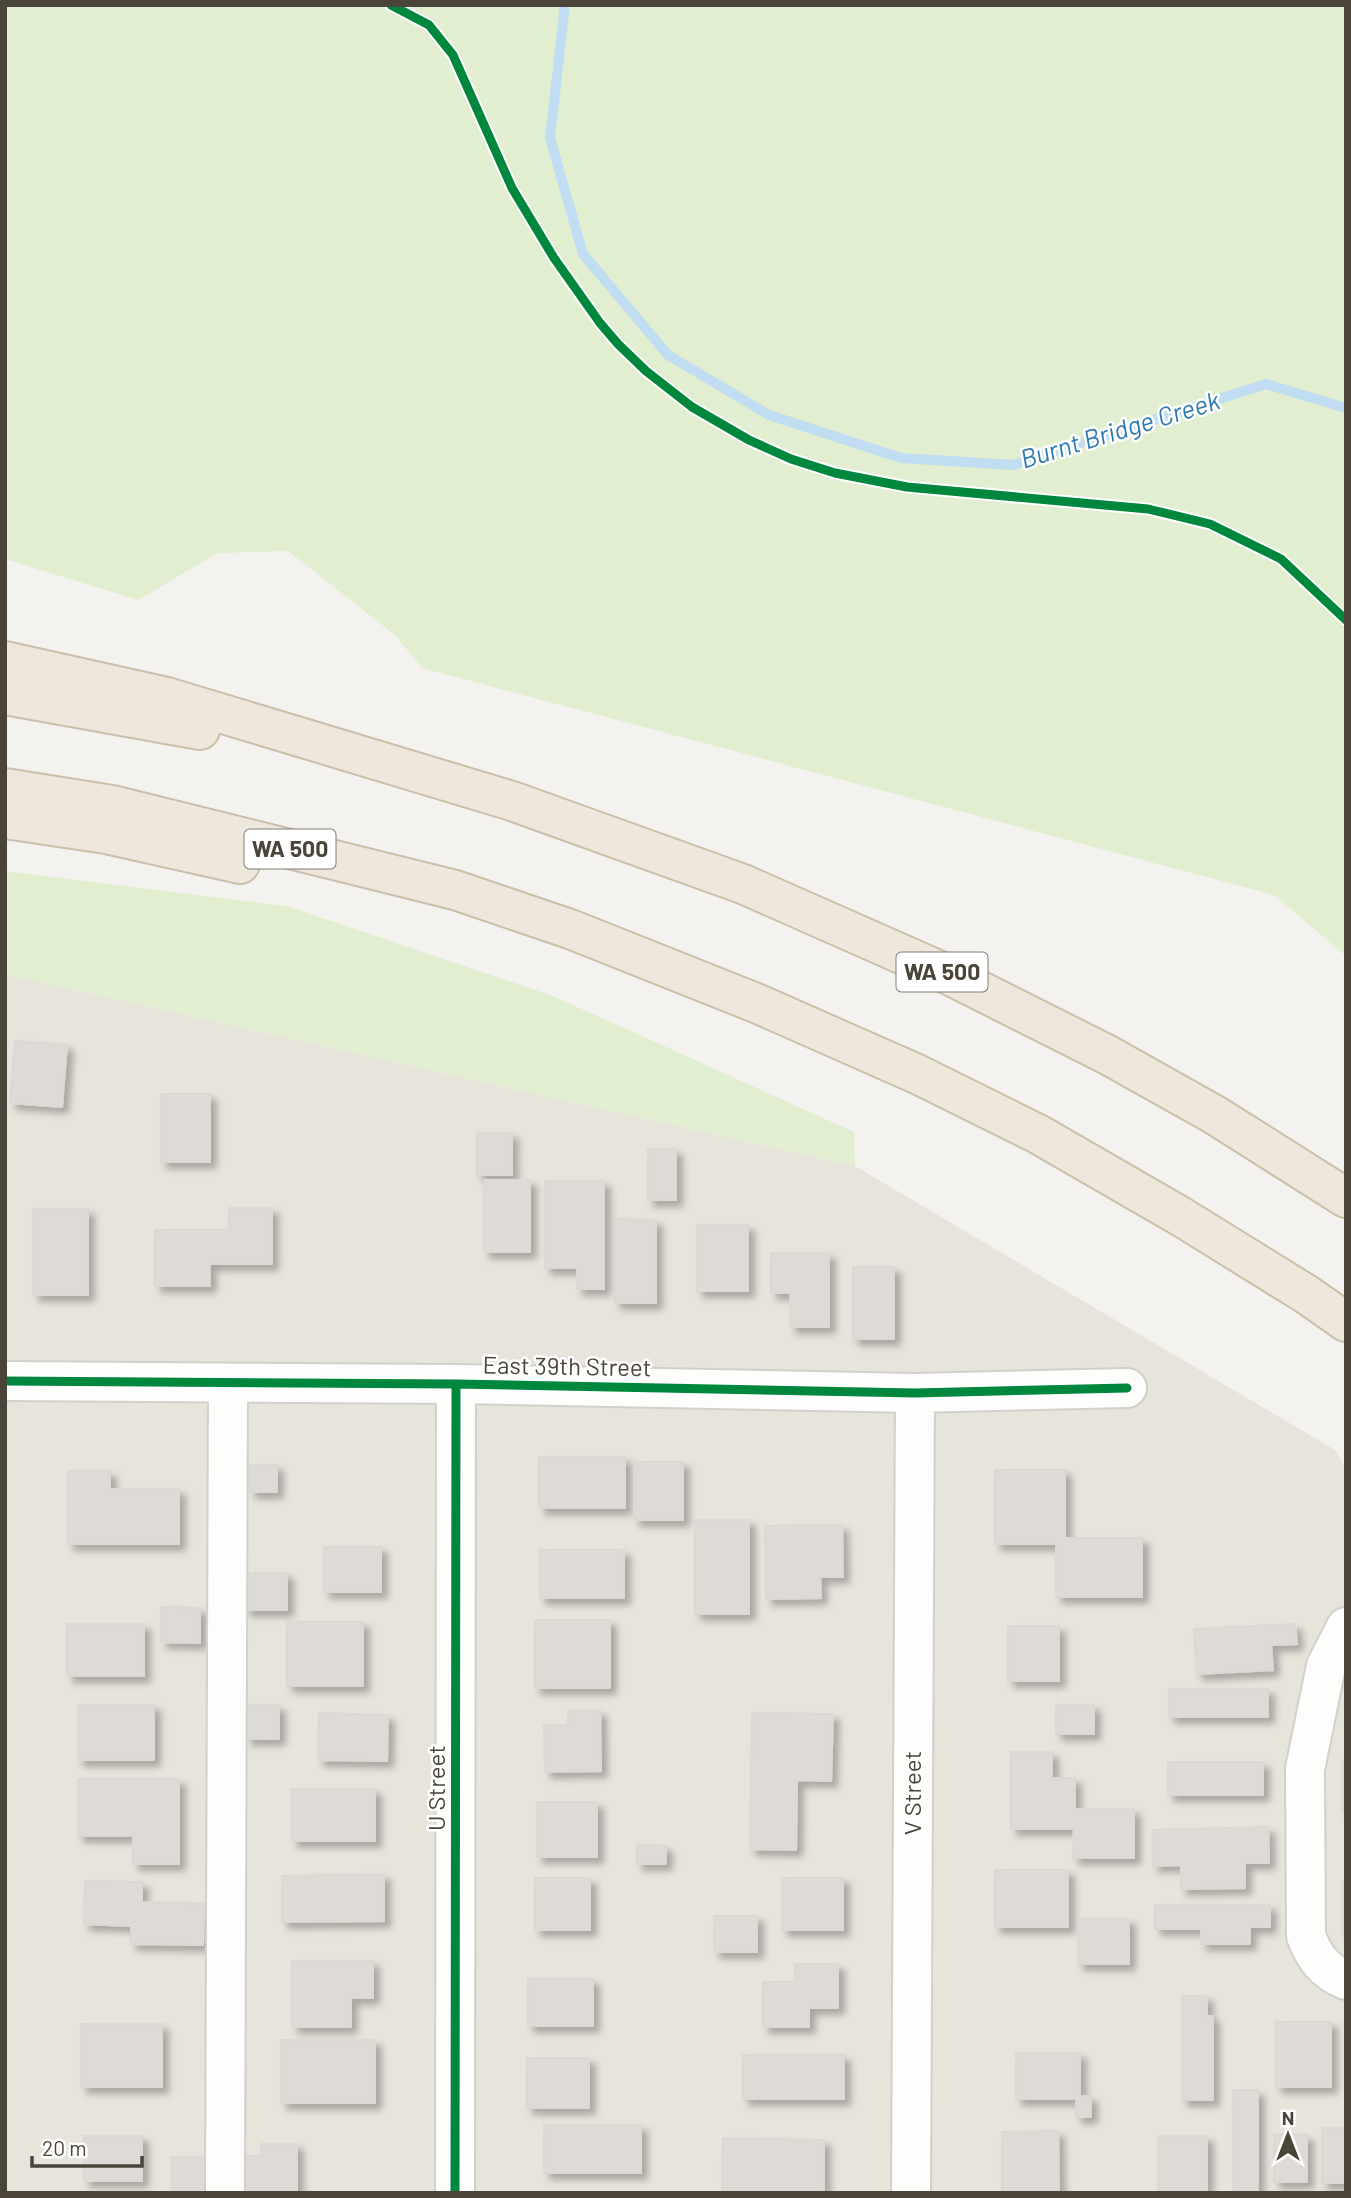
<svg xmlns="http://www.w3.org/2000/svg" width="1351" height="2198" font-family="Barlow,sans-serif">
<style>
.residential{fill:#e7e4dc}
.green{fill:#e1eecf}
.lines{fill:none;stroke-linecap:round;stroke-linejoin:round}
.stream{stroke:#c0ddf1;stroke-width:10}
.building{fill:#dedbd6;stroke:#dcd9d4;stroke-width:2;filter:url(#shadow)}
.minor-casing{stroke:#d2d0cb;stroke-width:42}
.highway-casing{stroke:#ccbfa9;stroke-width:42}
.minor{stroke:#fdfdfc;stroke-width:38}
.highway{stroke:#ede8db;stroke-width:38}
.cycleway-casing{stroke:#fff;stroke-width:13}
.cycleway{stroke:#00873e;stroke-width:9}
.labels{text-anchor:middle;stroke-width:5;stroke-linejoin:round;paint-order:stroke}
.shield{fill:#fff;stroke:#817c74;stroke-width:2}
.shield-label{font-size:23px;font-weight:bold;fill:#4b4439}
.street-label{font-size:24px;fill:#4b4439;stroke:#fff}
.water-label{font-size:26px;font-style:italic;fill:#2e7ab2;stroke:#fff}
</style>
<defs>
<filter id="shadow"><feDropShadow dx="6" dy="6" stdDeviation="3.5" flood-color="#0004"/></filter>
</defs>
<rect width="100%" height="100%" fill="#f4f2ee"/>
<path class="residential" d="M5,974L855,1166L1335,1450L1346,1469V2193H5Z"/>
<path class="green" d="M5,5H1346V956L1274,895L422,668L395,635L288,551L218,553L138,600L5,559Z
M5,871L287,906L553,996L854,1132L855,1166L5,974Z"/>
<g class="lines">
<path class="stream" d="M565,5L550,138L583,254L668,355L769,415L901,458L1013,465L1266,384L1346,408"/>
</g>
<path class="building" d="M15,1041L67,1045L62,1107L10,1103Z
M161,1094H210V1162H161Z
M477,1133H512V1175H477Z
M648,1149H676V1200H648Z
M484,1180H530V1252H484Z
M545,1181H604V1289H577V1268H545Z
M229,1208H272V1264H210V1286H155V1230H229Z
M33,1209H88V1295H33Z
M615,1219L656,1220V1303H615Z
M697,1225H748V1291H697Z
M771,1253H829V1327H790V1293H771Z
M853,1267H894V1339H853Z
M539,1457H625V1508H539Z
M634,1462H683V1520H634Z
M250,1465H277V1492H250Z
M995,1470H1065V1538H1142V1597H1056V1544H995Z
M68,1471H110V1489H179V1544H68Z
M695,1520H749V1614H695Z
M842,1525L843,1577H820L821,1598L766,1599L765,1526Z
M324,1547H381V1592H324Z
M540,1550H624V1598H540Z
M245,1573H287V1610H245Z
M161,1607L200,1608V1643L161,1642Z
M535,1620H610V1688H535Z
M287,1622H363V1686H287Z
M67,1624H144V1676H67Z
M1295,1624L1297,1644L1271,1645L1273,1670L1197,1674L1194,1629Z
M1008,1626H1059V1681H1008Z
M1169,1689H1268V1717H1169Z
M78,1705H154V1760H78Z
M246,1705H279V1739H246Z
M1056,1705H1094V1734H1056Z
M600,1710L601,1771L545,1772L544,1725H568V1711Z
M319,1713L388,1715L387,1761L318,1760Z
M752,1713L833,1714L831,1781L797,1780L796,1850L750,1849Z
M1011,1752H1052V1778H1075V1809H1134V1858H1073L1074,1829H1011Z
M1342,1760H1346V1811H1342Z
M1168,1762H1263V1795H1168Z
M78,1779H179V1864H133V1836H78Z
M292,1789H375V1841H292Z
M537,1802H597V1857H537Z
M1268,1827L1269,1863H1245V1888L1181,1889V1865L1153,1866L1152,1830Z
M637,1845L666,1846V1864H637Z
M995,1870H1068V1927H995Z
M384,1874V1921L282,1922V1876Z
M535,1878H590V1930H535Z
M782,1878H843V1930H782Z
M85,1881L142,1882V1902L204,1904L203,1945L131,1944V1926L84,1924Z
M1342,1881H1346V1935H1342Z
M1155,1905H1270V1927H1250V1944H1201V1929H1155Z
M714,1916H757V1952H714Z
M1078,1919H1129V1964H1078Z
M292,1961H373V1998H351V2027H292Z
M795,1964H838V2008H809V2027H763V1982H795Z
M528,1979H593V2026H528Z
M1182,1996H1207V2016H1213V2100H1182Z
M1276,2022H1331V2087H1276Z
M81,2024H162V2087H81Z
M281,2040H375V2103H281Z
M1016,2053H1080V2096H1091V2117H1076V2099H1016Z
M743,2055H844V2099H743Z
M527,2058H589V2108H527Z
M1233,2090H1258V2193H1233Z
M544,2125H641V2173H544Z
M1322,2128H1346V2183H1322Z
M1058,2131L1059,2193H1002V2132Z
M1274,2135H1307V2182H1274Z
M84,2136H142V2181H84Z
M1158,2136H1207V2193H1158Z
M723,2138L824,2140V2193H722Z
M261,2144H297V2193H239V2156H261Z
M172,2157H214V2193H172Z"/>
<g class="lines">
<defs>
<path id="minor" d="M5,1381L456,1384L915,1393L1127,1388
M1346,1627L1326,1666L1305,1769L1306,1936C1314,1957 1324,1971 1346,1980
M225,2193L228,1383
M455,2193L456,1384
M911,2193L915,1393"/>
<path id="highway" d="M5,661L167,697L512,801L743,884L949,975L1108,1055L1215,1115L1346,1198
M5,695L200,730
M5,788L112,805L455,890L570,929L756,1003L917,1074L1038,1134L1180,1216L1306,1294L1346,1322
M5,819L106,834L240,864"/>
</defs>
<use href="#minor" class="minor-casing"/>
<use href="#highway" class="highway-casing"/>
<use href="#minor" class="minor"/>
<use href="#highway" class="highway"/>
<defs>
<path id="cycleway" d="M391,5L429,25L453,55L512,188L554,258L600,323L618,344L646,371L692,407L749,440L791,459L835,473L907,487L1148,509L1210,524L1281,559L1346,620
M5,1381L456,1384L915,1393L1127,1388
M455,2193L456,1384"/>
</defs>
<use href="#cycleway" class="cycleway-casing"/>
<use href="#cycleway" class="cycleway"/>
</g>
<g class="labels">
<g class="shield">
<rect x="244.5" y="829.5" width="91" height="39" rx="5"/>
<rect x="896.5" y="952.5" width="91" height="39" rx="5"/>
</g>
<g class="shield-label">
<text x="290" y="857">WA 500</text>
<text x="942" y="980">WA 500</text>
</g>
<g class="street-label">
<text transform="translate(567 1367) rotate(1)" y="8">East 39th Street</text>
<text transform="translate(437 1788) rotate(-90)" y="8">U Street</text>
<text transform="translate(913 1793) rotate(-90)" y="8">V Street</text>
</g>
<g class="water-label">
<text transform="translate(1120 430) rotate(-17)" y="9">Burnt Bridge Creek</text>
</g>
</g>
<rect width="1351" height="2198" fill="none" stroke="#4b4439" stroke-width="14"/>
<g transform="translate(1288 2135)" stroke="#ffffff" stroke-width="5" paint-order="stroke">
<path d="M0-5L12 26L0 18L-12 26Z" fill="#4b4439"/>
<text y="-10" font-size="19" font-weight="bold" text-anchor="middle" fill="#4b4439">N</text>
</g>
<path d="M32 2156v10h110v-10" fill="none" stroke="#4b4439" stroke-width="3.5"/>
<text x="42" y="2156" font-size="21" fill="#4b4439" stroke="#ffffff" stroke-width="5" paint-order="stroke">20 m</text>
</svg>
